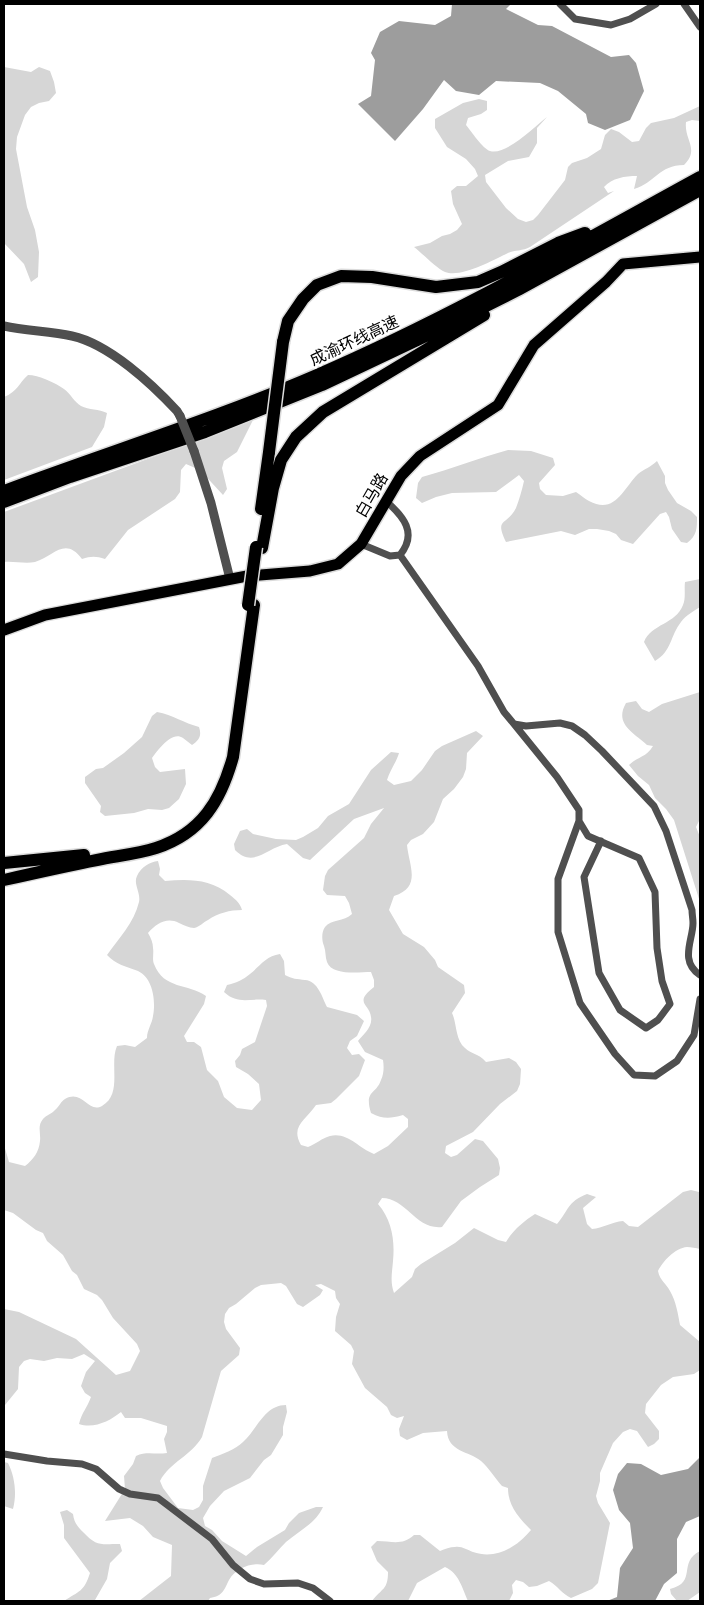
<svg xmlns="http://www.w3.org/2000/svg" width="704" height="1605" font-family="Raleway,'Noto Sans SC',sans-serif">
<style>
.green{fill:#d6d6d6}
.water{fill:#9d9d9d}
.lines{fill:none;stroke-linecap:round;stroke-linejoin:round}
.primary-casing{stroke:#dbdbdb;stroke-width:14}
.motorway-casing{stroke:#dbdbdb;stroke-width:15}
.minor{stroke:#4f4f4f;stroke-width:7}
.tertiary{stroke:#4f4f4f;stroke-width:9}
.primary{stroke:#000;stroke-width:11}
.motorway{stroke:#000;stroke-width:12}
.motorway-bridge-casing{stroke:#dbdbdb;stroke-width:15;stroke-linecap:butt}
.tertiary-bridge{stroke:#4f4f4f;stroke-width:9}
.motorway-bridge{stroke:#000;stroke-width:12}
.labels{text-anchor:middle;stroke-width:5;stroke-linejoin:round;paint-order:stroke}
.street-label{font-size:16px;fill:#000;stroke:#fff}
</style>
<rect width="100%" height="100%" fill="#fff"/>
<path class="green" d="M4,67L31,72L39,67L50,71L54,82L56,93L49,101L39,103L31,107L25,115L17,137L16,149L27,207L35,230L39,252L38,277L31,282L24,264L4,243Z
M479,99L487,101V110L481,114L468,118L466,125C471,131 483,149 490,151C506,156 535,126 547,117L537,128V143L529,157L508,161L485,175L486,182L506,208L518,219L526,222L533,220L538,215L565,180L568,167L572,163L587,158L601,149L605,135L611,129L619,132L632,142L639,141L646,128L651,123L674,118L700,106V121L692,120L686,122C684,140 700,149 684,165C659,165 655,183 634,189L637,176C625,176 612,178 604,187L608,193L614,191L530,247C523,251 515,250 508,253C493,260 462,278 445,272C436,268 422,253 414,247L430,243L442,236L450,234L457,230L462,224L453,204L451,191L457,186H466L478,176L475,169L466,159L447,147L435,128V119L463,103Z
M28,375C38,375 56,383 64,389C71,394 74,402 81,406C89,410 99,409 107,413L104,427L92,447L4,480V397C17,392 19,383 28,375Z
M253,420L237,452L224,461L222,468L227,489L223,495L200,470L186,464L181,470L180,492L175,499L128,530L105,559C96,556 91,556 82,559C65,536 54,556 35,562C25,564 14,561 4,562V512Z
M508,450L531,451L553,458L555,465L539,483L540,489L546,495L563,496L576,492C581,495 585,499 589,501C615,515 623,489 638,474C644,469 651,467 657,461L665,476V483L668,490L677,503L691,511L697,517C697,528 697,536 687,543L681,542L672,529L669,517L666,512L660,514L633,544L621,540L616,534L609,531L597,529H589L575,535L561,531L506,542C494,517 507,526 516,508C519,500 522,490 524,481L519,475L496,492L452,493L436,497L422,503L416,498L418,483L422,477C452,469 478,458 508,450Z
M700,579V607C694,611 686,615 681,622C670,636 672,651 655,661L644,642C651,624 676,624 683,605C686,598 684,589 685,582Z
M700,692V819L696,827L700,837V902L674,820L666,809L655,798L649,785L638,776L629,765C638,756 646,758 653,746L647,745C633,732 614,724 626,703L636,701L642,709L649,712L662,704Z
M157,712C173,715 184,723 199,727C202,736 199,740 192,745C189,743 186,740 183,738C172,730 158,750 152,758L155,767L160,772L185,769L186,784L179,799L169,808L162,810L148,809L134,813L105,816L100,812L101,806L85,783V777L96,769L103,768L124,753L142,737L152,716Z
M476,731L483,736L467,753L466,769L463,777L454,789L443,799L434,822L423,834L411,840L407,845C409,866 422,887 394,896L389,910L403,934L424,947L435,960L438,967L464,985L465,993L452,1013C457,1023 455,1040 465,1048C471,1054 478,1053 486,1062L509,1058L516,1062L521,1069L520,1084L517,1091L500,1104L473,1132L446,1146L445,1153L451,1157L457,1155L475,1139L483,1141L498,1159L500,1168L499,1175L480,1187L461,1201L442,1227C416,1230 406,1198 382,1198L378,1204C392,1220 395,1241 393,1261C392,1273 390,1282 394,1293L412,1277L415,1269L421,1264L455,1243L474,1228L498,1240L506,1242C513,1230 524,1221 535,1214L557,1224C569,1210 567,1202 587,1194L596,1197L583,1208L587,1224L592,1229C603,1228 612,1222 623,1221L629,1226L638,1227L683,1192L691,1190L699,1192L700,1249C696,1248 691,1247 687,1247C675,1248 663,1261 658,1271C660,1281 666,1283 670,1291C676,1301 678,1314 680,1325L700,1342V1370L694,1374L673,1377L661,1385L646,1404L645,1413L659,1431V1439L654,1444L648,1447L637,1431L630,1429L623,1432L613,1443L600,1473V1481L596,1496L598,1503L610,1523L598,1583L592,1589L571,1598C562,1594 558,1586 549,1581L537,1586L529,1587L523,1582L516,1580L512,1585L513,1593L509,1601H468C462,1588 459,1573 445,1567L417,1583L408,1601H372C382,1588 388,1590 388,1572L377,1561L371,1547L377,1541C392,1541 402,1546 414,1535H420L440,1551C445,1549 450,1547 455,1547C462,1546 467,1550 473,1552C496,1560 517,1547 531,1530C519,1518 508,1506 508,1488L502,1486C495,1478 489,1468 481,1461C469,1451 448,1452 447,1431L423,1433L407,1440L400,1436L399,1429L404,1416L397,1418L391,1415L387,1407L365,1388L352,1364L354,1351L351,1345L335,1331L336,1317L340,1304L336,1298L335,1291L321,1284L315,1285L323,1290L320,1295L303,1307L297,1304L286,1286L281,1283L261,1285L255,1288L236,1304L229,1308L225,1314L224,1322L226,1329L240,1348L239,1355L221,1371L202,1437C191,1456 170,1462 160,1481L163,1488L178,1508L193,1510L199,1507L203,1500V1486L212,1458C222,1454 235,1450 243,1442C257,1430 264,1405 286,1405L287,1412L283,1427V1435L271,1455L264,1460L250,1478L224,1491L210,1506L203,1518L205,1526L212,1530L222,1541L246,1556L257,1547L285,1530L289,1523L299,1513L316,1507H323C316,1523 299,1531 286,1542C279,1549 272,1558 264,1565C252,1562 236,1568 229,1580C224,1590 223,1596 210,1598L208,1601H139L171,1576L172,1545L153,1537L143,1526L130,1518L105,1521L125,1489L124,1476L133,1464L136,1456C147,1451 155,1455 167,1453L164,1439L167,1432V1426L141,1418H125L121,1412C110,1421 94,1429 79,1424C82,1412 87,1408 91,1397L85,1393L81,1386L86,1372L95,1361L84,1354L72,1359L57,1358L44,1361L30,1359L24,1361L19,1367L18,1389L5,1405L4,1421V1309L19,1312L76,1339L116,1375L130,1371L140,1351L137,1344L113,1318L102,1300L97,1295L84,1289L77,1275L72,1271L63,1255L47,1241L43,1233L36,1230L13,1213L4,1210V1145L9,1162L25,1166C33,1160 39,1152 40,1141C41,1133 37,1126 43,1119C46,1115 52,1114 55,1110C59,1107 61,1101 65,1099C83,1089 88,1114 102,1106C123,1094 109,1064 117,1046L125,1045L135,1047L147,1038C147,1030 152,1024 153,1016C156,1001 153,978 138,971C127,967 115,964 107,955C119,938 134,923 139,902C141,893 133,884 137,876C141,867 150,862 158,861L160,869L159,875L165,881C190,879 210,879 230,895C236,900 240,903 242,910C230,910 218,913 208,920C203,922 200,927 194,928C189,928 184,925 179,923C167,917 157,923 148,933C151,938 153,943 153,948C154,953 152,959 154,964C164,990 188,983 206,996L204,1004L184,1036L187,1042H194L201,1047L207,1070L218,1081L224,1097L237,1108L252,1110L261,1100L259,1084L248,1074L236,1067L235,1061L240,1055L242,1049L255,1042L267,1006L266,1000C249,998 238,1005 224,992L227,985C236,983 243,980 250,974C260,966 266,956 280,954L284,961L285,975C292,979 297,979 305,980C318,981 322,997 327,1007L357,1015L364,1021L357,1036L350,1041L347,1048L352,1055L359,1054L365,1060L359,1076L336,1099L331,1103L316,1105C306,1120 290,1126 301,1145L308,1147C316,1144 322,1138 330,1136C348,1132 358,1148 374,1154L388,1146L408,1127V1119L403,1115C389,1119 383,1119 371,1113C364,1090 376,1095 381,1080C384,1074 384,1066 383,1060L365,1052L358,1041C363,1035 373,1027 371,1017C370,1004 353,1003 374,987V980L371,972C359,972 332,976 327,962C325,957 326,951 324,946C322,941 321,933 325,927C331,919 344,922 352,914L349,903L345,896L327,895L323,890L325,876L328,870L364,838L371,824L384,808L354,819L310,860L303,858L287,844C267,847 254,869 235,850L234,844L240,831L247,829L253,834L276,839L296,840L303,837L318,828L328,816L349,804L371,770L391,752L399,753C396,763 390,770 387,780L394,785L411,781L422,770L435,751L442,746Z
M4,1462L8,1463C15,1477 17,1494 13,1509L4,1506Z
M67,1510L73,1514C74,1522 77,1526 83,1532C97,1547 101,1544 120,1544L122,1551L110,1563L107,1579L95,1600L64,1601C79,1591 84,1592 90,1573L64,1538V1525L60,1512Z
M700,1551V1592L687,1601H677L671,1594L670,1589C698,1582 677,1563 700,1551Z"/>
<path class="water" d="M452,4H511L506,9L538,25L552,26L611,57L629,55L636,63L644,91L630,120L605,130L588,123L586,114L558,91L540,83L496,81L479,95L456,91L444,80L423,109L395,141L358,104L371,96L375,60L371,53L380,32L399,21L435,25L451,16Z
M700,1457V1516L686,1522L677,1539V1573L664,1584L655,1601H607L617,1597L620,1568L633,1548L630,1523L619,1510L613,1490L618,1474L627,1463L641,1464L661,1475L688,1469Z"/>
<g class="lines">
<defs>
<path id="primary" d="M4,630L45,615L247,576L310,571L338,564L361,544L401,476L420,456L498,405L534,345L606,282L623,264L700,257"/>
<path id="motorway" d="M283,342L288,321L303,299L317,285L341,276L372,277L436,287L478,282L501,272L558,243L585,233
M4,491C108,452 215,419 317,375C449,318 574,246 700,177
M4,502L70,477L205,432L322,385L434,332L518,290L700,190
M261,509L269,452
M262,548L273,488L281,460L296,437L323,412L484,315
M4,863L84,855
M4,880C35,873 66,866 97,860C116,856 137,854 156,848C202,833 221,800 233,757L254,605"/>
</defs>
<use href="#primary" class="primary-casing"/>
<use href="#motorway" class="motorway-casing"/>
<path class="minor" d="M560,4L575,19L611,25L630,19L656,4
M684,4L700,27
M361,544L390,556L400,555C418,533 403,516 386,501
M400,555L478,666L504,712L514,724L526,726L560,723L572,726L585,735L602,751L654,806L666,831L692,910C692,914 693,919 693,923C693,940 679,961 700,975
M514,724L557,777L579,810V821L558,879V932L580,1003L615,1054L634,1075L655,1076L677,1061L694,1035L700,999
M579,821L588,836L639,858L655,892L657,948L662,981L670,1004L658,1020L646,1028L620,1010L599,973L584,877L601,841
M4,1454L47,1461L82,1464L96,1469L119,1489L130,1494L158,1498L166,1504L212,1539L233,1565L250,1579L264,1584L298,1583L313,1588L330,1601"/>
<path class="tertiary" d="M4,326C26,331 50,331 72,336C109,344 152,384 177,411L180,416
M194,451L211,503L230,579"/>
<use href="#primary" class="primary"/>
<use href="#motorway" class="motorway"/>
<defs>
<path id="motorway-bridge" d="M269,452L283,342
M248,605L256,547"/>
</defs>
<use href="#motorway-bridge" class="motorway-bridge-casing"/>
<path class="tertiary-bridge" d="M180,416L194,451"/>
<use href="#motorway-bridge" class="motorway-bridge"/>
</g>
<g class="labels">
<g class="street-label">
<text transform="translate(354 340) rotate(-25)" y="6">成渝环线高速</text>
<text transform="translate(371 495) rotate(-60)" y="6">白马路</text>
</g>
</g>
<rect width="704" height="1605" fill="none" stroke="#000000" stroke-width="10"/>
</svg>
